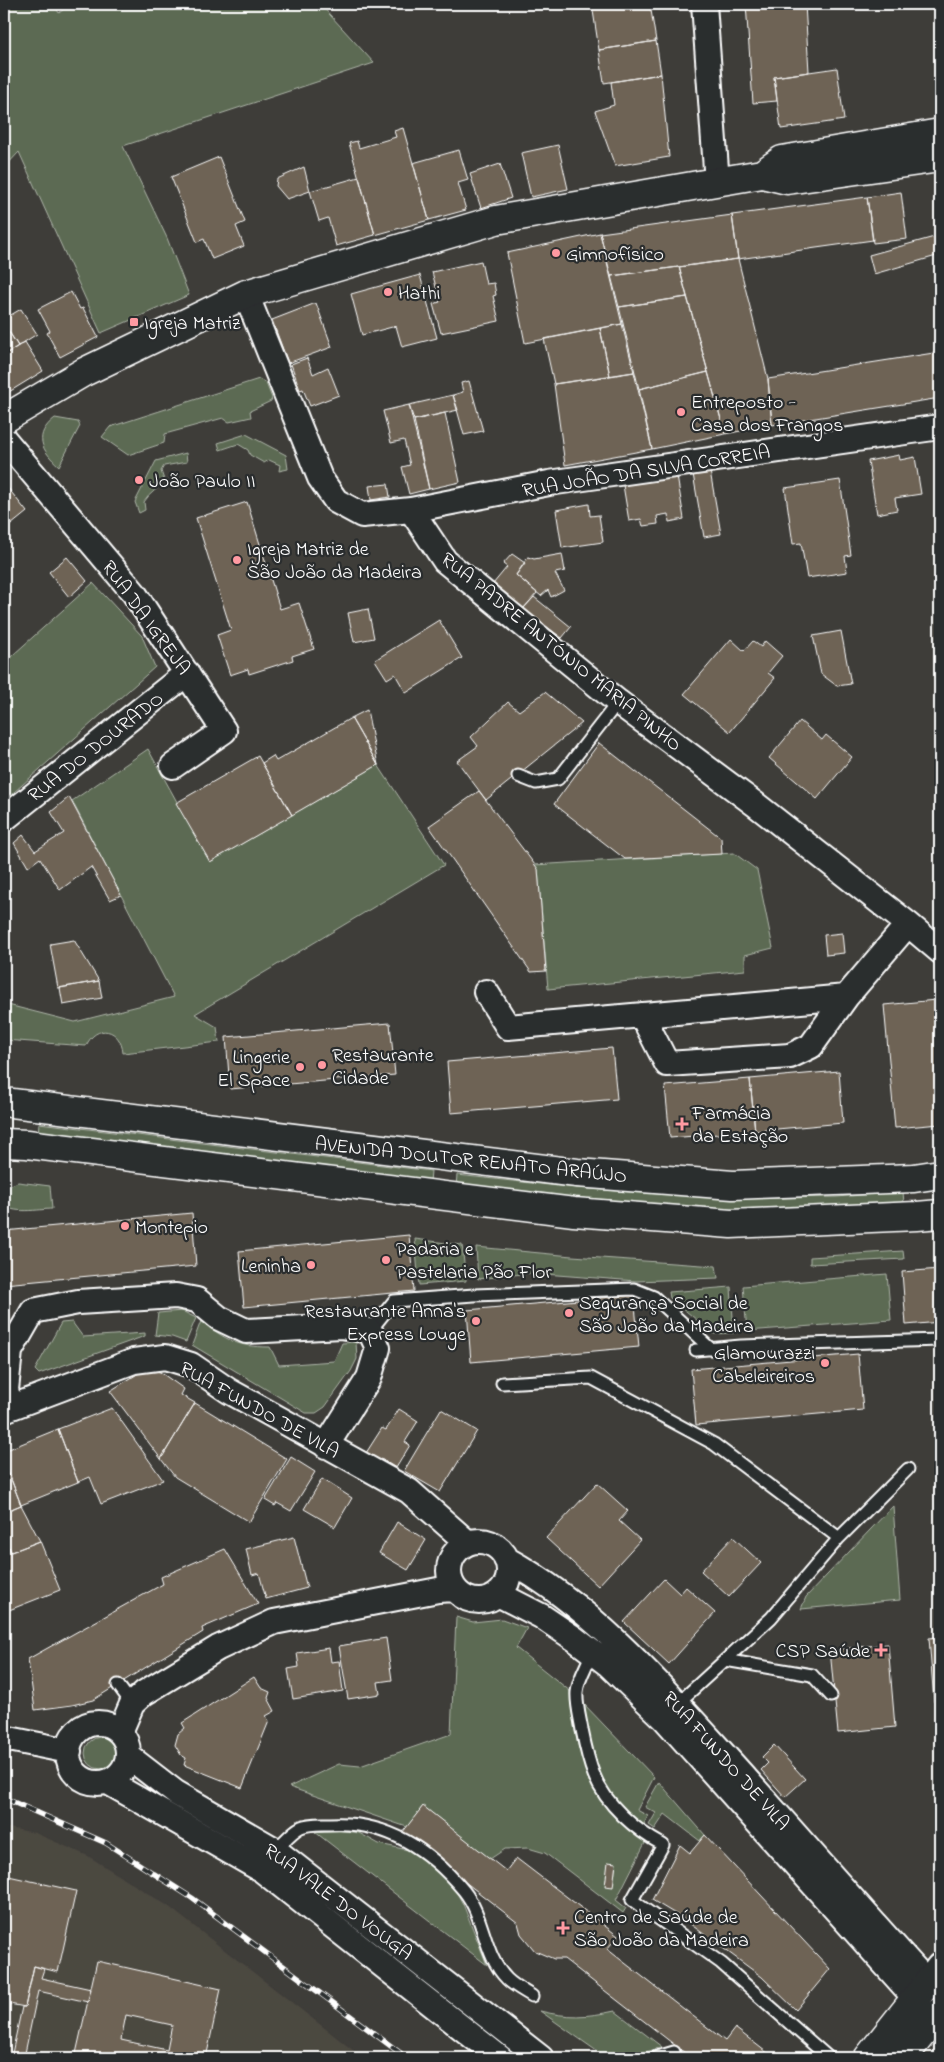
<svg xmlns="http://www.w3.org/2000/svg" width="944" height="2062" font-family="'Indie Flower',sans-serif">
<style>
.built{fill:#4c4841}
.green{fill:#5c6b53;stroke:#aeb5a9}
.building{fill:#6e6354;stroke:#fff;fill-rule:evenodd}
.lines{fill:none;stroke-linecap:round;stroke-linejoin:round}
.service-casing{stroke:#fff;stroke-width:15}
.minor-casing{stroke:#fff;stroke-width:28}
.tertiary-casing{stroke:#fff;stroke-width:31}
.secondary-casing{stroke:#fff;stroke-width:31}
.service{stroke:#2a2d2e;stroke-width:11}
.minor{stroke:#2a2d2e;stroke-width:24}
.tertiary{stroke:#2a2d2e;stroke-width:28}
.secondary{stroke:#2a2d2e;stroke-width:28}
.rail-casing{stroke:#fff;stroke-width:5.5}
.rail{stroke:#2a2d2e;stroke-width:4;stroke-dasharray:11;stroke-linecap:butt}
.poi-dot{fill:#ff9aa2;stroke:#2a2d2e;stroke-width:2}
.labels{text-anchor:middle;stroke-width:4.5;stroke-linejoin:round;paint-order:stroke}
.poi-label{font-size:20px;fill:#fff;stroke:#2a2d2e;text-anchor:start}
.street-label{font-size:20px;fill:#fff;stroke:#2a2d2e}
</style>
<rect width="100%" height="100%" fill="#3e3d39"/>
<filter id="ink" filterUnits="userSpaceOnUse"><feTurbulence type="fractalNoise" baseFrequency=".02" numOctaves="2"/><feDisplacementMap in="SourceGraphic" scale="10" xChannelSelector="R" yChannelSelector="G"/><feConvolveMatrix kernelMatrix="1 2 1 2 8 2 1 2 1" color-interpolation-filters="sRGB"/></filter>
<g filter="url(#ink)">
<path class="built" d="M4,1827L35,1833L88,1856L168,1906L363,2058H4Z"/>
<path class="green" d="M4,4H54L59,13L70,4H320L374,63L123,146L167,238L189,295L101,333L19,152L4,168Z
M259,379L266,383L272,398L271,401L250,411L251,417L229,422L223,418L165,434L164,443L128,455L102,437L110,427Z
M55,418L78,422L80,426L59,466C41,450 33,435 55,418Z
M246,434L286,455L288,469L279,471L280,465L269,460L264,463L250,455L248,450L238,444L220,450L218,443Z
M186,453L187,462L164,466L161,471L164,480C159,489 149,493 144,502L145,510L139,513L135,502L156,461Z
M93,583L142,636L155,667L4,801V663Z
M148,749L210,862L378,765L444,865L195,1014L217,1027L219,1042L123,1053C121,1028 96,1023 86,1046L4,1040V1004L75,1022L174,997L72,801Z
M734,853L757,870L773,948L745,955V970L548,989L538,870L534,865Z
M39,1123L431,1171L430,1182L38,1134Z
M457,1175L577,1188L731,1199L836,1197L903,1192L904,1203C846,1207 787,1212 729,1210C638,1206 547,1196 456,1186Z
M18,1182L50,1186L52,1209C41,1209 10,1215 4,1204C2,1200 4,1192 4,1188Z
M415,1239L462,1245L466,1281L419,1285Z
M476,1247L572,1256L716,1266L718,1278L636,1281L531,1273L478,1279Z
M903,1251L904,1259L810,1264V1257Z
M887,1274L891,1320L747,1331L743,1286Z
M731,1287L734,1333L714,1334L670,1298L669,1292Z
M182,1311L196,1318L186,1342L172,1337L155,1335L158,1313Z
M201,1321C227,1340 236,1347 270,1347L279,1365L334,1361L342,1343L356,1342L357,1359L351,1371L325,1407L316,1413H306L192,1345Z
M72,1322L83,1337L145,1333V1336L39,1374L35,1370L61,1323Z
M893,1506L900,1600L801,1609L806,1597Z
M456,1617L473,1622L502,1619L527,1628L516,1648L570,1691C572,1707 573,1725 577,1741C589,1785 613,1813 645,1843L616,1900L626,1908L623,1913L545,1853L528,1848L505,1849L490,1859L423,1806L407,1827L289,1787L339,1764L360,1766L451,1734Z
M582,1702L654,1777L637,1810L648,1816L642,1828C628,1813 613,1798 602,1781C590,1761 586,1724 582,1702Z
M85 1753a16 16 0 1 1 32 0a16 16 0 1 1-32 0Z
M659,1782L705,1835L700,1841L665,1814L655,1829L649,1825L656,1813L645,1807Z
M337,1830L359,1833L379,1844L413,1851L438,1870L453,1886L463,1904L487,1965L315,1832Z
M540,2011C568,2018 587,2017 615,2011L662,2047L627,2058L601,2054Z"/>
<path class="building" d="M592,4H650L656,41L599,50Z
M746,4H805L809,72L774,77L777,101L753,103Z
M656,41L661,74L604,83L599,50Z
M837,68L844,120L781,129L774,77Z
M661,74L669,157L615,166L595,111L614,105L611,82Z
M403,128L429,220L375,235L349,143L357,141L359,148L396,137L394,131Z
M558,145L568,189L531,197L521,153Z
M459,150L468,180L458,183L466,210L429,220L413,163Z
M219,157L245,222L236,226L244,246L212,259L204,239L197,242L171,177Z
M500,164L511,198L481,208L470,174Z
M304,167L310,191L287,199L276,186L277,179Z
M359,177L375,235L336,246L328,218L319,221L310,191Z
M901,192L907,239L873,243L867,197Z
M867,197L873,240L738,259L732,215Z
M732,215L738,259L611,276L600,233Z
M600,233L622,324L525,343L507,253Z
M938,236L940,255L874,274L869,255Z
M738,259L768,379L772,425L725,434L679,267Z
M481,261L486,284L494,283L496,295L493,296L499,321L441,333L433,304L440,302L432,272Z
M679,267L687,297L619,307L611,276Z
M420,275L437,338L402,347L396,326L362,335L351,294Z
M71,292L80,309L83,308L98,337L60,357L47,333L50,331L38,309Z
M687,297L708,372L639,389L619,307Z
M316,303L332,347L288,363L272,320Z
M21,309L37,334L18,346L4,324V319Z
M4,324L18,346L4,355Z
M622,324L634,372L610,376L600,328Z
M600,328L610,376L554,384L544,339Z
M25,342L43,371L4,395V355Z
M940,352V398L772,425L768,379Z
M307,358L313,374L328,367L339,395L310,406L303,389L300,390L291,364Z
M634,372L652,449L565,465L554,384Z
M708,372L725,434L652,449L639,389Z
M469,381L483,431L464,435L453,395L463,392L461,383Z
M453,395L458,410L414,420L409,405Z
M409,405L429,489L409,494L402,467L410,465L404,440L391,443L383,411Z
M445,413L460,482L429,489L414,420Z
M899,455L900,460L915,457L921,494L895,498L897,510L877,514L868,461Z
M710,471L721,534L704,537L693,474Z
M677,476L684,519L669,522L668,514L657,516L658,524L643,526L641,519L629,521L623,485Z
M840,480L851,555L845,556L847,572L807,578L801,543L793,544L785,488Z
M4,483L27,512L6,529L4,527Z
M388,484L390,497L371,500L369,486Z
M247,502L280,609L299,603L314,649L292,656L293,660L249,674L248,669L230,675L217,635L231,630L196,518Z
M589,504L590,516L599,515L603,542L562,548L556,510Z
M512,554L525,563L516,575L537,593L523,609L493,584L507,567L503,564Z
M562,554L565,571L555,573L564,590L551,597L548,590L541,596L516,575L528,557L534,559Z
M67,557L87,581L69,597L49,572Z
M534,597L571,627L562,638L523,609Z
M368,609L374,638L354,642L348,613Z
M439,620L462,658L406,693L395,674L387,679L375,660Z
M841,631L851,684L837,686L821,674L813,636Z
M731,639L744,651L753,641L761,647L765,641L782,656L768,673L775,678L730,732L684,694Z
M545,692L582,723L486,800L457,761L478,746L471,737L508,702L519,711Z
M367,710L378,765L351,718Z
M351,718L378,765L292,815L262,763L273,756L276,761Z
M800,721L822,740L826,735L852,757L817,799L769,758Z
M599,743L721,838L722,854L625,859L554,804Z
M258,756L292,815L210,862L176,803Z
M479,791L538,869L546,971L531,972L429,826Z
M69,797L121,895L110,900L91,867L60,890L40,858L28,867L14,843L23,835L35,851L64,833L51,812Z
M842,933L844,953L826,955L824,935Z
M74,940L99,981L58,988L50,944Z
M99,981L102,998L63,1005L60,988Z
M936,1000L940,1051V1124L895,1128L884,1005Z
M390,1023L395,1075L230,1089L226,1037Z
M612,1048L617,1099L451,1113L447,1062Z
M839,1071L843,1123L755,1131L750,1079Z
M750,1079L755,1131L670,1138L665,1086Z
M192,1213L196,1266L4,1284V1231Z
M409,1235L414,1291L244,1307L239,1251Z
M940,1269V1322L906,1325L902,1272Z
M634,1295L639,1347L471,1362L467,1310Z
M858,1354L863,1410L696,1425L691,1369Z
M151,1370L160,1372L184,1389L181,1395L195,1403L161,1459L110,1391L139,1373Z
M195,1403L287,1459L249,1522L175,1477L161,1459Z
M112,1408L163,1480L101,1504L90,1477L78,1482L58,1429Z
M399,1409L418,1421L405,1442L410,1445L396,1468L381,1459L380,1462L366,1453L382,1428L386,1430Z
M441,1409L477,1431L440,1492L404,1471Z
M58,1429L78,1482L21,1505L4,1461V1451Z
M291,1457L315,1472L291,1511L277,1503L275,1506L265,1500Z
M4,1461L21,1505L4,1512Z
M322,1479L352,1498L335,1527L304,1509Z
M597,1483L628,1511L619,1521L640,1540L598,1586L546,1538Z
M21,1505L40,1541L11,1552L9,1547L4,1549V1512Z
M397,1522L426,1540L408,1570L379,1553Z
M294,1537L307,1588L266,1599L259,1573L252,1575L246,1549Z
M733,1537L761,1563L729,1597L701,1571Z
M40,1541L60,1590L4,1612V1549L9,1547L11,1552Z
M225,1549L258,1604L202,1628L203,1632L93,1700L72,1705L35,1710L28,1659L163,1584L161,1577Z
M664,1579L680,1594L686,1587L715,1613L669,1664L624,1622Z
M940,1637V1701L934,1702L929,1638Z
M386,1638L392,1680L378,1682L380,1694L348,1699L339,1646Z
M888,1644L895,1727L838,1733L830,1650Z
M329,1648L331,1662L339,1661L343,1691L293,1699L288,1669L299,1667L297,1653Z
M254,1677L261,1688L270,1692L268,1698L275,1711L266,1716L269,1721L242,1788L184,1765L186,1758L181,1755L175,1745L178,1734L185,1728L182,1723Z
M774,1745L805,1779L785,1797L761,1770L768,1763L762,1757Z
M423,1806L506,1871L516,1858L618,1936L607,1949L725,2041L735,2028L774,2058H681L685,2053L564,1959H554L535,1951L521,1934L518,1923L402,1833Z
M705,1835L830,1969L796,2010L762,1977L682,1918L652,1900L680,1845L690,1853Z
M608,1862L616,1863L613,1887L605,1886Z
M4,1875L76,1891L58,1972L34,1966L25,2007L4,2003Z
M97,1961L221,1989L206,2058H75ZM126,2015L172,2025L167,2050L121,2040Z
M34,1966L44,1969L41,1978L91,1989L88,2002L38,1991L24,2058H11L22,2007H25Z"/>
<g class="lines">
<defs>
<path id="service" d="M518,776L536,783L558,779L618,702
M370,1331L394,1301L474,1295L634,1289L654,1297L711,1349
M696,1350L741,1346L940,1340
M502,1383L591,1378L714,1444L839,1538
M592,1652C588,1664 578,1679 577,1692C576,1704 580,1718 582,1730C585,1745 588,1760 594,1775C606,1805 635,1830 663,1845L632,1900L721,1963L829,2058
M725,1660L812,1675L831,1696
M118,1685L132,1704
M676,1705L771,1618L839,1538L908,1469
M275,1850C283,1843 292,1831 301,1827C309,1823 322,1824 331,1824C387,1821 429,1849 464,1891C485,1917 483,1955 507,1979C514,1986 524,1991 532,1996
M654,2058L674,2052"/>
<path id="minor" d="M704,4L717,183
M246,294L320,478L336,501L362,515L411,510L549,483L940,427
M4,439L134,593L224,731L173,766
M411,510L445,561L618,702L755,804L908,924L940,951
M4,819L187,673
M486,992L508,1027L846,997L908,924
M642,1015L667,1064L790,1056L811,1046L846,997
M11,1407L6,1390L10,1351L33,1311L78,1302L176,1296L197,1300L219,1318L246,1331L341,1326L370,1331L378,1348L369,1378L326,1446
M4,1410L134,1361L165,1357L191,1365L229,1391L409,1491L468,1543
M449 1571a30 30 0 1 1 60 0a30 30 0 1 1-60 0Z
M506,1559C596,1608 668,1693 736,1768C800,1839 863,1912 928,1983
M498,1594L541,1616L575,1639L609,1665L664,1718L915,1998
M68 1753a30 30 0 1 1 60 0a30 30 0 1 1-60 0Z
M120,1732L132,1704L144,1693L218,1648L274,1622L438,1590L454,1589
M4,1738L69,1751
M128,1756L176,1793L275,1850L541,2058
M108,1782L262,1870L500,2058"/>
<path id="tertiary" d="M762,174L782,160L940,133
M4,419L84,372L246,294L496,220L762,174L787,180L940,158
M868,2058L940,1967
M902,2058L940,2012"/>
<path id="secondary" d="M4,1102L577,1173L733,1185L914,1178L940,1174
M4,1143L27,1144L574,1212L731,1224L917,1216L940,1214"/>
</defs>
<use href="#service" class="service-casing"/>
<use href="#minor" class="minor-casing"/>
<use href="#tertiary" class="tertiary-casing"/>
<use href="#secondary" class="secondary-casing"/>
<use href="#service" class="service"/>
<use href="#minor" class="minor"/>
<use href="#tertiary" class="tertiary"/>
<use href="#secondary" class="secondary"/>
<defs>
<path id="rail" d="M4,1798L106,1843L192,1898L407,2058"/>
</defs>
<use href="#rail" class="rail-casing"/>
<use href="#rail" class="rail"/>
</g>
</g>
<g class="poi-dot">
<circle cx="556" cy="253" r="5"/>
<circle cx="388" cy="292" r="5"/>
<rect x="129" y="317" width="10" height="10" rx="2.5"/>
<circle cx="681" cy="412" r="5"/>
<circle cx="139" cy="480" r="5"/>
<circle cx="237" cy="560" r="5"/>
<circle cx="322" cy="1065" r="5"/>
<circle cx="300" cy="1067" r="5"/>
<path d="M679.5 1116.5h5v5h5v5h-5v5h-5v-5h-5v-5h5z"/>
<circle cx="125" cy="1226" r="5"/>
<circle cx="386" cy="1260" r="5"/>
<circle cx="311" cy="1265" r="5"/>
<circle cx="569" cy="1313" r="5"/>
<circle cx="476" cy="1321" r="5"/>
<circle cx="825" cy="1363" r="5"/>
<path d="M878.5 1642.5h5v5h5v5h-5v5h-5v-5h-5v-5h5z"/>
<path d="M560.5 1920.5h5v5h5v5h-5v5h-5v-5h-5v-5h5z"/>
</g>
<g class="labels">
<g class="poi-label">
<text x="566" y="260">Gimnofísico</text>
<text x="398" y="299">Hathi</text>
<text x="144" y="329">Igreja Matriz</text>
<text x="691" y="408">Entreposto -<tspan x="691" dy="23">Casa dos Frangos</tspan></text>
<text x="149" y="487">João Paulo II</text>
<text x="247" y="555">Igreja Matriz de<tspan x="247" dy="23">São João da Madeira</tspan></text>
<text x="332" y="1061">Restaurante<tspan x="332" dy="23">Cidade</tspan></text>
<text x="290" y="1063" text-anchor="end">Lingerie<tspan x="290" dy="23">El Space</tspan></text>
<text x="692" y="1119">Farmácia<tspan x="692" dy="23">da Estação</tspan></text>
<text x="135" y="1233">Montepio</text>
<text x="396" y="1255">Padaria e<tspan x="396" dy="23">Pastelaria Pão Flor</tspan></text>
<text x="301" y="1272" text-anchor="end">Leninha</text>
<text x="579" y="1309">Segurança Social de<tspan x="579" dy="23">São João da Madeira</tspan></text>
<text x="466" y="1317" text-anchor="end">Restaurante Anna's<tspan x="466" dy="23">Express Louge</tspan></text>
<text x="815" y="1359" text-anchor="end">Glamourazzi<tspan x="815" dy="23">Cabeleireiros</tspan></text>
<text x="870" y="1657" text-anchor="end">CSP Saúde</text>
<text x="574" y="1923">Centro de Saúde de<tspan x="574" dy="23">São João da Madeira</tspan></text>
</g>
<g class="street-label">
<text transform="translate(646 470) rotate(-9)" y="7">RUA JOÃO DA SILVA CORREIA</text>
<text transform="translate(147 617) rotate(54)" y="7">RUA DA IGREJA</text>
<text transform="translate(562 651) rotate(39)" y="7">RUA PADRE ANTÓNIO MARIA PINHO</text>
<text transform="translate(95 746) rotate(-38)" y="7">RUA DO DOURADO</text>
<text transform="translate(471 1159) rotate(6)" y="7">AVENIDA DOUTOR RENATO ARAÚJO</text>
<text transform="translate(260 1409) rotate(29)" y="7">RUA FUNDO DE VILA</text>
<text transform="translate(727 1760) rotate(48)" y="7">RUA FUNDO DE VILA</text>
<text transform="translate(339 1901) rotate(37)" y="7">RUA VALE DO VOUGA</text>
</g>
</g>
<rect width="944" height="2062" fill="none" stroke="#2a2d2e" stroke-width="20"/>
<rect x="10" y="10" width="924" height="2042" fill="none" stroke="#fff" stroke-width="2" filter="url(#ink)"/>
</svg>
